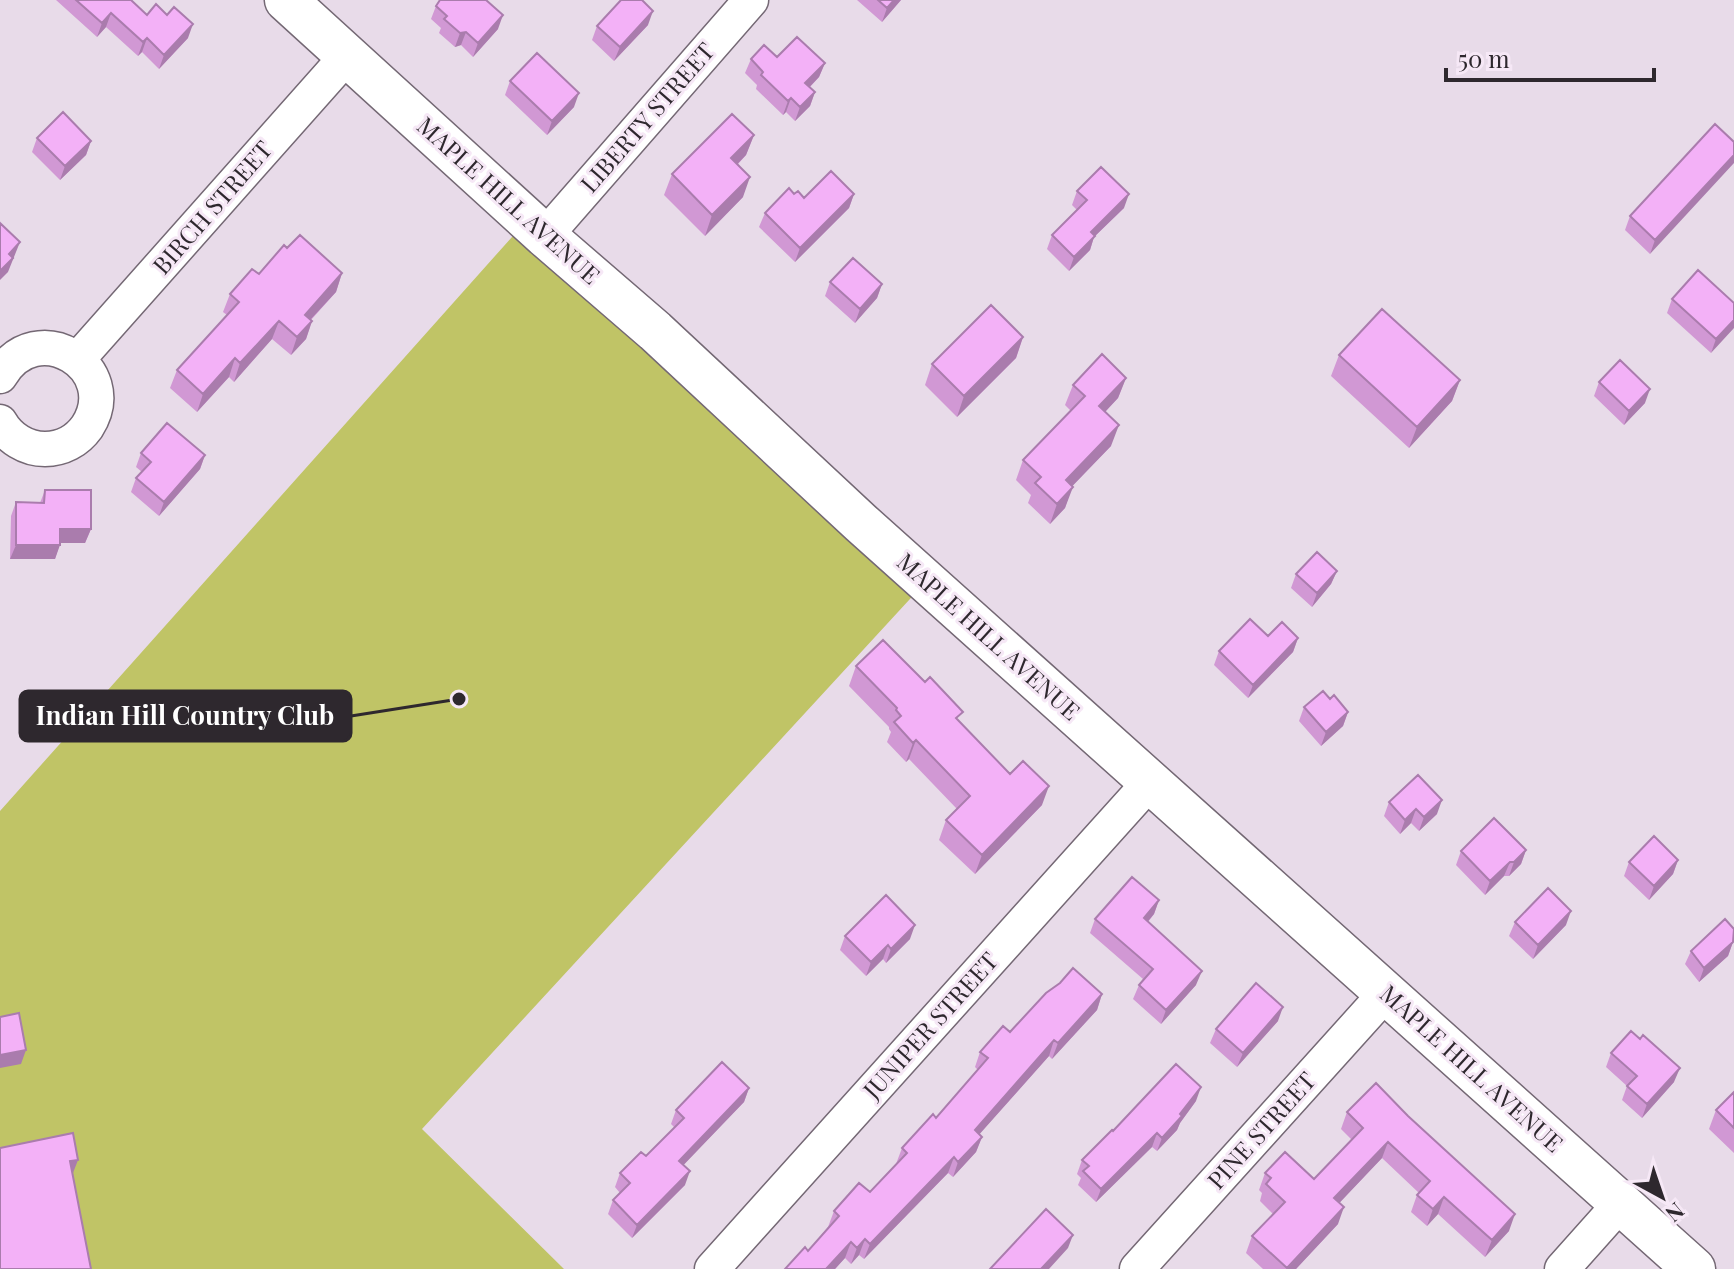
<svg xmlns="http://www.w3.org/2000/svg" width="1734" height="1269" font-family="'Playfair Display',serif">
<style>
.green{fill:#c0c466}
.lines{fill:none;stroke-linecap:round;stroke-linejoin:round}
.minor-casing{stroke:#746874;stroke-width:37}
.tertiary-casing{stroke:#746874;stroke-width:45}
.minor{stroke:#fff;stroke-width:34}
.tertiary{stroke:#fff;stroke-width:42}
.wall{fill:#d198d4}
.shaded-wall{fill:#aa7cad}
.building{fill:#f3b1f7;stroke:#aa7cad;stroke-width:2}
.labels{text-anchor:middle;stroke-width:6;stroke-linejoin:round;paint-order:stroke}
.street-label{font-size:24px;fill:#2e282e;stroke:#f6e8f6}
.leader{fill:none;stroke:#2e282e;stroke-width:3}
.callout-dot{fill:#2e282e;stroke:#f6e8f6;stroke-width:3}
.callout{fill:#2e282e;stroke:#2e282e;stroke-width:3}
.callout-label{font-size:26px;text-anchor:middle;font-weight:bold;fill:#fff}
</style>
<rect width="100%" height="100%" fill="#e8dbe9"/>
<path class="green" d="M528,219L921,587L422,1129L564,1269H0V811Z"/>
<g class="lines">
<defs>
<path id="minor" d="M545,236L751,0
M78,359L347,56
M0,376C36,313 125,368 87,427C77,441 62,449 45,449C26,449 9,438 0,422
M712,1269L1150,782
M1137,1269L1386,993
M1562,1269L1620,1204"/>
<path id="tertiary" d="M286,0L545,236L655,331L861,523L1694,1269"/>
</defs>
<use href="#minor" class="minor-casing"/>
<use href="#tertiary" class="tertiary-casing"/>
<use href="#minor" class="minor"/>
<use href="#tertiary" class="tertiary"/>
</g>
<path class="wall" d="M56,0H131L147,15L188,38L159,69L142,52L138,56L106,27L97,37Z
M857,0H901L882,22Z
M436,6L498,29L473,57L461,45L455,47L439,33L441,28L431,19Z
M648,25L614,61L592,40L597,26Z
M777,57L825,63L819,77L810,87L815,92L810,106L795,121L786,112L783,115L756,89L757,85L745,73L751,59Z
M510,81L574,107L547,135L505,95Z
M1715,124L1650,254L1625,230L1630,216Z
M754,135L746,155L738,164L743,197L705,236L664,195L672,174Z
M37,138L91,141L86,155L60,180L32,152Z
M1077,191L1124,208L1094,237L1090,250L1069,271L1047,249L1052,235L1077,210L1072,205Z
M854,194L849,208L795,262L759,227L765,213L804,198Z
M287,248L342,273L336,292L311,320L312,321L306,339L291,355L272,339L234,382L229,377L197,412L170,388L177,370L227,315L223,312L230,294L259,274Z
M830,282L882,284L877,298L855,323L825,296Z
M1672,299L1734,303L1711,353L1667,313Z
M1023,337L1016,358L957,417L925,385L932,364Z
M1339,355L1460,380L1452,401L1409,448L1331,376Z
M1126,378L1118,398L1105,412L1111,446L1072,486L1065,508L1050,524L1028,503L1031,495L1016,480L1023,460L1071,411L1065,405L1073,385Z
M1599,382L1645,403L1624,425L1594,396Z
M141,453L205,455L200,469L159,516L131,492L136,478L142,472L136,467Z
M45,490L91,529L85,543H60L55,559H10L11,516L16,502L40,503Z
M1337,571L1331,584L1312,607L1291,588L1296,574Z
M1268,636L1298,638L1293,652L1248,698L1214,665L1219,651Z
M856,666L959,721L1010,774L1042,805L975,874L939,840L946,820L957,809L909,759L906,762L887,742L891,732L889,729V727L849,686Z
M1330,699L1348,712L1343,726L1321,746L1299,721L1304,707Z
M1389,802L1437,814L1419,831L1411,823L1400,834L1384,816Z
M1526,850L1521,864L1509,876H1504L1485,895L1456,865L1461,851Z
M1678,860L1673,874L1649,900L1624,876L1629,862Z
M1159,900L1154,914L1148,922L1196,985L1161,1024L1133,999L1139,985L1143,979L1090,933L1095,919Z
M1515,922L1566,925L1533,959L1509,936Z
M845,936L910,939L886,963L883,959L866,976L840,950Z
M1734,939L1728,956L1699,982L1685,964L1691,951Z
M1102,994L1097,1010L1052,1059L1049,1056L979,1134L982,1137L976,1152L953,1177L948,1173L864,1259L859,1255L851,1264L845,1258L835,1269H785L808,1251L828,1227L834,1211L870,1192L896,1164L902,1148L936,1118L978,1070L975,1067L980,1052L1010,1032Z
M1278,1021L1237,1067L1210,1043L1216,1029Z
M1611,1053L1674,1082L1642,1118L1622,1100L1627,1086L1606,1067Z
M1376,1083L1509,1231L1485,1257L1438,1214L1427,1226L1411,1212L1417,1195L1419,1193L1382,1158L1339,1203L1338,1224L1296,1269H1263L1246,1253L1252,1236L1273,1214L1260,1201L1262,1193L1259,1190L1265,1173L1314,1179L1352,1140L1341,1129L1347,1112Z
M749,1088L744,1102L683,1165L685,1185L632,1238L608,1214L613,1200L620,1193L615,1187L620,1173L646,1156L675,1128L671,1124L676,1110Z
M1734,1092V1153L1709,1129L1716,1110Z
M1196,1101L1180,1123L1177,1130L1157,1151L1152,1147L1096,1202L1078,1185L1081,1178L1077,1174L1082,1160L1113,1131Z"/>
<path class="shaded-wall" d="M894,0H901L882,22L887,8Z
M653,11L648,25L614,61L620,47Z
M111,13L106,27L97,37L102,23Z
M503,15L498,29L473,57L478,43Z
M193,24L188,38L159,69L164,55Z
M466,32L461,45L455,47L460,33Z
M147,38L142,52L138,56L143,42Z
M825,63L819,77L800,97L805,83Z
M815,92L810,106L795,121L800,107Z
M579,93L574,107L547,135L552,121Z
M791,98L786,112L783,115L788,101Z
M754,135L746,155L724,178L731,158Z
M91,141L86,155L60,180L65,166Z
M1734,155V163L1650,254L1655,240Z
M750,177L743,197L705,236L712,215Z
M854,194L849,208L795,262L800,248Z
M1129,194L1124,208L1094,237L1090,250L1069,271L1074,257L1091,232Z
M20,242L8,272L0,280V271L9,254Z
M342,273L336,292L298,333L305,315Z
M882,284L877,298L855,323L860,309Z
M1734,320V328L1711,353L1716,339Z
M279,321L272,339L234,382L240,363Z
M312,321L306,339L291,355L297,337Z
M1023,337L1016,358L957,417L964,396Z
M235,358L229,377L197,412L203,394Z
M1126,378L1118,398L1091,427L1099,406Z
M1460,380L1452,401L1409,448L1417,427Z
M1650,389L1645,403L1624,425L1629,411Z
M1119,425L1111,446L1058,501L1066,480Z
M205,455L200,469L159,516L164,502Z
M1073,487L1065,508L1050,524L1057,504Z
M60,529H91L85,543H55Z
M16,545H60L55,559H10Z
M1337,571L1331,584L1312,607L1317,593Z
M1298,638L1293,652L1248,698L1253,685Z
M1348,712L1343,726L1321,746L1326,732Z
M916,740L909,759L906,762L913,743Z
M1049,786L1042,805L975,874L982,855Z
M1442,800L1437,814L1419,831L1424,817Z
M1416,809L1411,823L1400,834L1405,820Z
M1526,850L1521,864L1509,876L1514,862Z
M1678,860L1673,874L1649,900L1654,886Z
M1510,862L1504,876L1485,895L1490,881Z
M1159,900L1154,914L1139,932L1144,918Z
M1571,911L1566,925L1533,959L1538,945Z
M915,925L910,939L886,963L891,949Z
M1733,942L1728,956L1699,982L1704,968Z
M888,945L883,959L866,976L871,962Z
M1202,971L1196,985L1161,1024L1166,1010Z
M1102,994L1097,1010L1052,1059L1058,1043Z
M1283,1007L1278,1021L1237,1067L1243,1053Z
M1054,1040L1049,1056L969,1146L975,1130Z
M26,1050L21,1064L0,1068V1055Z
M1680,1068L1674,1082L1642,1118L1647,1104Z
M1201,1087L1196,1101L1180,1123L1177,1130L1157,1151L1162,1138Z
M749,1088L744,1102L674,1175L679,1161Z
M1157,1133L1152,1147L1096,1202L1101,1189Z
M982,1137L976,1152L953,1177L958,1162Z
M1388,1142L1382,1158L1328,1215L1334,1198Z
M954,1157L948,1173L864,1259L870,1244Z
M78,1160L68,1186L70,1161Z
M690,1171L685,1185L632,1238L637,1225Z
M1444,1197L1438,1214L1427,1226L1433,1209Z
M1344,1207L1338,1224L1296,1269H1287Z
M1515,1214L1509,1231L1485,1257L1492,1240Z
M1073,1235L1068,1248L1049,1269H1041Z
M865,1239L859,1255L851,1264L857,1248Z
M851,1242L845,1258L835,1269H826Z"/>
<path class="building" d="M76,0H131L147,15L156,4L167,15L174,7L193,24L164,55L147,38L143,42L111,13L102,23Z
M440,0H486L503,15L478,43L466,32L460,33L444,19L447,16L436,6Z
M621,0H642L653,11L620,47L597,26Z
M878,0H894L887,8Z
M797,37L825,63L805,83L815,92L800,107L791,98L788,101L761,75L763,72L751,59L764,45L777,57Z
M537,53L579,93L552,121L510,81Z
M63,112L91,141L65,166L37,138Z
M732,114L754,135L731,158L750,177L712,215L672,174Z
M1715,124L1734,142V155L1655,240L1630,216Z
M1101,167L1129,194L1091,232L1095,236L1074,257L1052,235L1087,200L1077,191Z
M831,171L854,194L800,248L765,213L789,188L794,194L798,191L804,198Z
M0,223L20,242L9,254L13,258L0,271Z
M300,235L342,273L305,315L312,321L297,337L279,321L240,363L235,358L203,394L177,370L239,302L230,294L252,269L259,274L284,245L287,248Z
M853,258L882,284L860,309L830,282Z
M1698,270L1734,303V320L1716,339L1672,299Z
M991,305L1023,337L964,396L932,364Z
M1382,309L1460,380L1417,427L1339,355Z
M1102,354L1126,378L1099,406L1119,425L1066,480L1073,487L1057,504L1035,483L1041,477L1023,460L1085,396L1073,385Z
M1620,360L1650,389L1629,411L1599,382Z
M167,423L205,455L164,502L136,478L151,462L141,453Z
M45,490H91V529H60V545H16V502L44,503Z
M1317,552L1337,571L1317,593L1296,574Z
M1250,619L1268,636L1282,622L1298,638L1253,685L1219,651Z
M883,640L925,682L930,677L963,712L956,718L1010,774L1023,761L1049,786L982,855L946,820L970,796L916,740L913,743L894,722L901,716L896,710L897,708L856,666Z
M1323,691L1330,699L1334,695L1348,712L1326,732L1304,707Z
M1418,775L1442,800L1424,817L1416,809L1405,820L1389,802Z
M1494,818L1526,850L1514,862H1510L1490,881L1461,851Z
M1654,836L1678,860L1654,886L1629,862Z
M1132,877L1159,900L1144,918L1202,971L1166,1010L1139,985L1153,969L1095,919Z
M1548,888L1571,911L1538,945L1515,922Z
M886,895L915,925L891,949L888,945L871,962L845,936Z
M1725,919L1734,929L1733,942L1704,968L1691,951Z
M1073,968L1102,994L1058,1043L1054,1040L975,1130L982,1137L958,1162L954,1157L870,1244L865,1239L857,1248L851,1242L826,1269H785L805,1247L808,1251L839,1216L834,1211L859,1183L870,1192L907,1153L902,1148L933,1114L936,1118L988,1058L980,1052L1003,1026L1010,1032L1046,993L1060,983Z
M1256,983L1283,1007L1243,1053L1216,1029Z
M19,1013L26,1050L0,1055V1017Z
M1631,1031L1640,1039L1643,1035L1680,1068L1647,1104L1627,1086L1637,1076L1611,1053Z
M722,1062L749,1088L679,1161L690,1171L637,1225L613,1200L630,1183L620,1173L641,1152L646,1156L684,1118L676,1110Z
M1176,1064L1201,1087L1180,1114L1182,1116L1162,1138L1157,1133L1101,1189L1083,1171L1089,1166L1082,1160L1112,1130L1113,1131Z
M1376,1083L1408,1116L1515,1214L1492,1240L1444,1197L1433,1209L1417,1195L1430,1181L1388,1142L1334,1198L1344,1207L1287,1268L1252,1236L1285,1202L1266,1184L1271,1178L1265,1173L1285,1152L1314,1179L1363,1128L1347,1112Z
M1734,1092V1128L1716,1110Z
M73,1133L78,1160L70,1161L91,1269H0V1148Z
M1046,1209L1073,1235L1041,1269H990Z"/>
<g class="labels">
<g class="street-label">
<text transform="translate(648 118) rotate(-49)" y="8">LIBERTY STREET</text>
<text transform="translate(508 201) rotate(42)" y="8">MAPLE HILL AVENUE</text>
<text transform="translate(213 208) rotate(-49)" y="8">BIRCH STREET</text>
<text transform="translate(988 637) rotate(42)" y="8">MAPLE HILL AVENUE</text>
<text transform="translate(931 1026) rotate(-48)" y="8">JUNIPER STREET</text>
<text transform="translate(1471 1069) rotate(42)" y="8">MAPLE HILL AVENUE</text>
<text transform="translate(1262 1131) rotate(-48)" y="8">PINE STREET</text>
</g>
</g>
<path class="leader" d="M459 699L351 716"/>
<circle class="callout-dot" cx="459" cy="699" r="8"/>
<rect class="callout" x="20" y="691" width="331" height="50" rx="8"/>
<g class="callout-label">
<text x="185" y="725">Indian Hill Country Club</text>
</g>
<g transform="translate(1662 1197) rotate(140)" stroke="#f6e8f6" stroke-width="6" paint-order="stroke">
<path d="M0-6L14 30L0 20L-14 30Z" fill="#2e282e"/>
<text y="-12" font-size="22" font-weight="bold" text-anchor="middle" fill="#2e282e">N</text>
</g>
<path d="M1446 68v12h208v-12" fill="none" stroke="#2e282e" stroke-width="4"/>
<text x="1458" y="68" font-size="24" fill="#2e282e" stroke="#f6e8f6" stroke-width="6" paint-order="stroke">50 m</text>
</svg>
